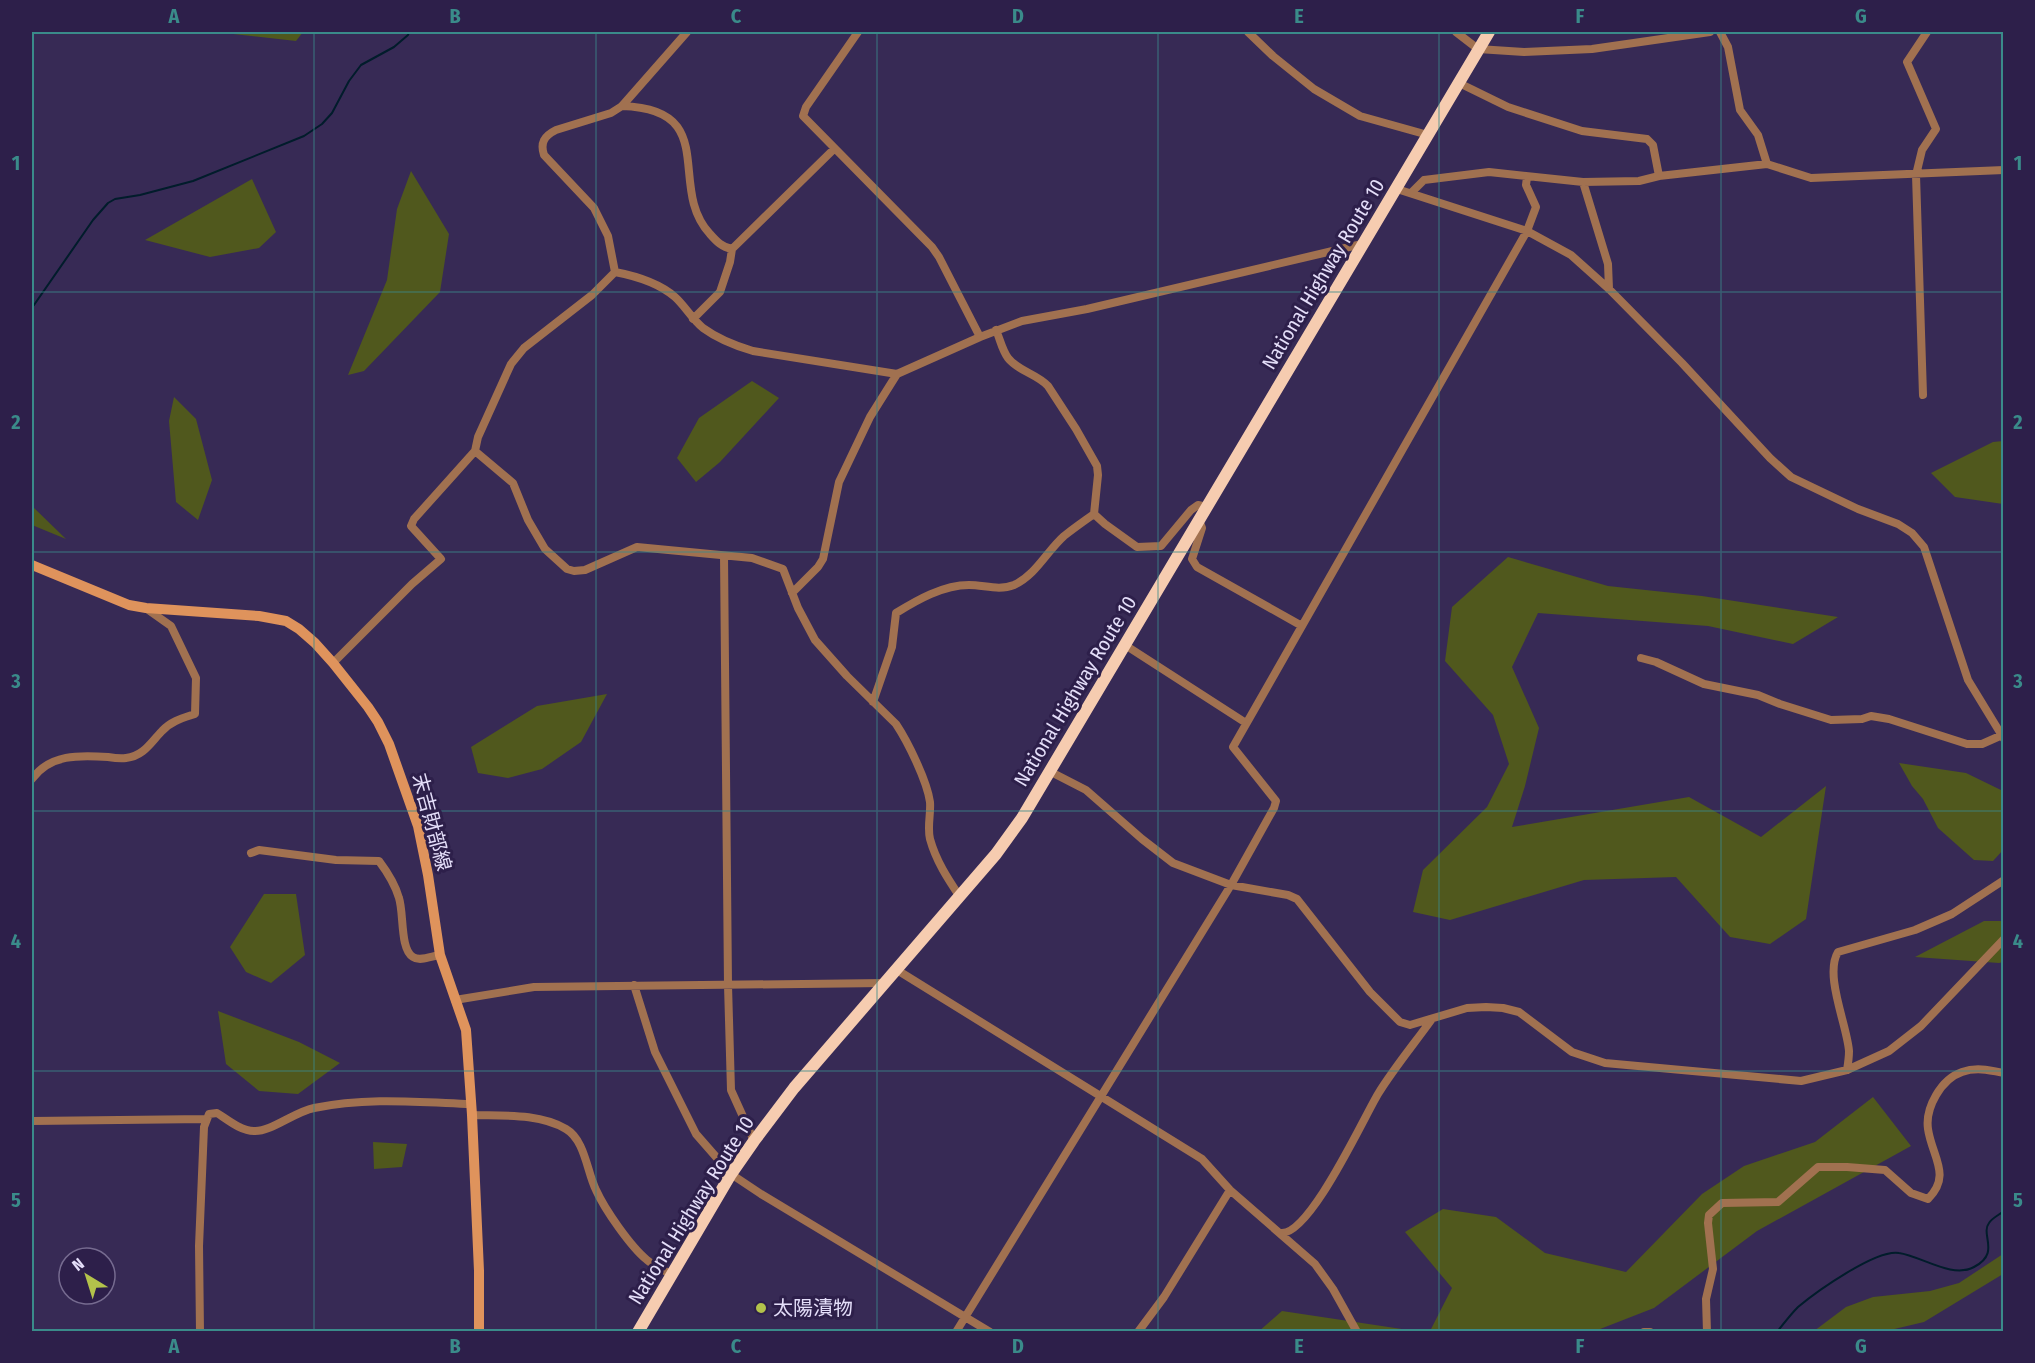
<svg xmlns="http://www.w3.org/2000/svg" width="2035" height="1363" font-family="'Fira Sans Condensed','Noto Sans JP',sans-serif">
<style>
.green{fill:#50581d}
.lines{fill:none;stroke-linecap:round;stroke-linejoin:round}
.stream{stroke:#011c2b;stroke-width:2}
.minor{stroke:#a17150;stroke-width:8}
.secondary{stroke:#df935c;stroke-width:10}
.trunk{stroke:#f6ccb0;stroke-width:12}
.grid{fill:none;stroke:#3a8b8a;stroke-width:1.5;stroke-opacity:0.55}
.poi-dot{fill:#b3c24b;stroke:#2d1f4a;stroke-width:2}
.labels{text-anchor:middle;stroke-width:6;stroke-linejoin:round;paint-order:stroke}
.street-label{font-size:20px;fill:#e4def9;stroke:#2d1f4a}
.poi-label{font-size:20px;fill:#e4def9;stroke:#2d1f4a;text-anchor:start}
.neatline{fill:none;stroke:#3a8b8a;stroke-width:2}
.grid-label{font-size:20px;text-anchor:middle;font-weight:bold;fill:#3a8b8a}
</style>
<rect width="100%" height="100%" fill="#372a55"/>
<path class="green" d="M215,32H303L296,41Z
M411,171L449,234L440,292L364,371L348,375L387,280L397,209Z
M252,179L276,232L259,248L210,257L145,240Z
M752,381L779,398L720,462L696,482L677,458L699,418Z
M174,397L196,419L212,480L198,520L176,502L169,421Z
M2003,441V504L1955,497L1931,473L1993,442Z
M32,506L66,539L32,525Z
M1508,557L1608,586L1702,596L1838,617L1793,644L1708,626L1538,613L1512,667L1539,728L1525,786L1512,827L1689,797L1761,837L1826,786L1806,919L1770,944L1730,937L1676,877L1584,880L1450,920L1413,912L1423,870L1487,807L1509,764L1493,715L1445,661L1452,607Z
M607,694L581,742L542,769L508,778L478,773L471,747L537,706Z
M1899,763L1966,773L2003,791V850L1993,861L1974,860L1938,828L1923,799L1912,786Z
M264,894H296L305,955L271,983L246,972L230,947Z
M1984,921H2003V962L1999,963L1915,957Z
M218,1011L299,1042L340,1063L298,1094L259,1091L226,1064Z
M1873,1097L1911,1146L1757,1231L1654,1308L1595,1331H1430L1452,1288L1405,1232L1443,1209L1496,1217L1545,1253L1626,1272L1702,1194L1744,1166L1815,1142Z
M373,1142L407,1144L402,1167L374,1169Z
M2003,1254V1274L1924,1322L1886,1331H1814L1846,1307L1873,1297L1930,1291L1959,1283Z
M1282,1311L1415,1331L1258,1332Z"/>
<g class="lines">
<path class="stream" d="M32,306L34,305L93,220L108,203L115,199L140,195L193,181L304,136L322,124L332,113L349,81L361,65L394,47L408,35L409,32
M1777,1332C1784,1323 1791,1314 1798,1307C1816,1292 1876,1249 1899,1253C1921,1256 1952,1279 1974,1267C2001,1253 1980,1235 1989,1223C1992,1218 1999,1215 2004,1211"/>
<path class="minor" d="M858,32L806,107L803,116L932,247L939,257L980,337
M1248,32L1273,56L1314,89L1360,116L1428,135
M1456,32L1478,49L1524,52L1592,49L1710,32
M1720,32L1728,47L1740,110L1758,135L1767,164
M1459,83L1508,107L1582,131L1647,139L1653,145L1659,176
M622,106C722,109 666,187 710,234C717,242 722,247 732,249L834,149
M1583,182L1608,264L1609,289
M1397,189L1527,231L1571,255L1609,289L1682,363L1770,458L1791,477L1858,509L1898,524L1912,533L1924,547L1968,680L2004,739
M1412,192L1424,180L1489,172L1583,182L1639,181L1659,176L1767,164L1811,178L2004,170
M615,272C636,276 659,283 675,297C685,306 692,319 703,328C718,339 736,346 753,351L897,374L980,337L1022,321L1087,309L1362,244
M615,272L608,236L594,208L544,155C540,143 544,136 556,130L611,113L622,106L687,32
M693,319L720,292L730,262L732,249
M1923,395L1916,175L1922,150L1936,129L1907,62L1927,32
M475,451L513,483L528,520L545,549L567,569L574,571L585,570L637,547L752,558L783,569L798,608L815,640L847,676L896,724C908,742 927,781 930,802C931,814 927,827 930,839C936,861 948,879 960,897
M1094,514L1105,524L1137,547L1161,546L1191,510L1198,505L1207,507
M1199,520L1202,528L1192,559L1197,567L1302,626
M724,556L728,985L731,1090L754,1141
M792,593L818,567L823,559L839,482L870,417L897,374
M1125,645L1246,723
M1641,658L1656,662L1704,684L1758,695L1780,704L1831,720L1862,719L1871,716L1889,719L1967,744H1982L2000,736
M333,663L412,584L441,559L411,526L414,519L475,451L478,437L511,364L524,348L592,295L615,272
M873,702L892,647L896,613C917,600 943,585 969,585C984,585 999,591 1014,585C1036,575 1047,551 1064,536C1074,528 1084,521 1094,514L1098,475L1097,466L1076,429L1048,386C1037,374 1018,371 1008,358C1002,350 1000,339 996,330
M1051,772L1086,790L1142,839L1173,863L1231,885L1288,895L1297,899L1370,992L1400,1022L1410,1025L1467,1008L1486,1007L1503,1008L1519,1012L1572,1052L1605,1063L1801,1081L1847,1070L1889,1051L1921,1026L2004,939
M32,779C50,754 79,755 108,757C114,758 120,759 126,758C144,756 151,742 162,731C171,721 183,718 195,714L196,678L171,626L147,609
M251,853L259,850L336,860L379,861C388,873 395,884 399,898C404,913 400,950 413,957C420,962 432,956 440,955
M897,970L1202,1159L1230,1190L1315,1264L1333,1289L1357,1332
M634,985L655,1052L696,1134L731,1174L761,1194L990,1332
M455,1000L534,987L884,983
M1847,1070C1848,1064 1849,1057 1849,1051C1847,1025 1824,975 1838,952L1915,930L1952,914L2004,880
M472,1115C502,1116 539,1113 566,1129C585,1140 587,1172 596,1190C605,1210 631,1247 647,1260C654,1266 663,1270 671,1274
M32,1121L206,1119
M1281,1233C1310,1235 1363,1119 1378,1094C1394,1068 1414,1044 1432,1019
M200,1332L199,1246L204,1127L209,1114L217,1113C228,1120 241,1131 254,1131C271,1132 294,1112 314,1108C366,1097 418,1102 471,1104
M956,1332L1231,885L1274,808L1276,801L1233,747L1527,231L1536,207L1526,185L1527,177
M1138,1332L1164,1297L1230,1190
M1644,1332H1650
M1707,1332L1706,1299L1713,1269L1708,1223L1709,1215L1722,1203L1778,1202L1818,1167H1847L1885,1170L1911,1193L1928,1199C1952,1175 1932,1157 1928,1129C1925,1108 1941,1079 1962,1072C1976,1067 1989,1070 2004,1073"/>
<path class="secondary" d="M32,565L129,605L146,608L259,616L286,621L299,629L315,643L333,663L368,707L378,722L389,744L418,826L428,875L440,955L466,1030L472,1115L479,1271V1332"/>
<path class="trunk" d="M638,1332L731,1174L754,1141L794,1088L996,854L1022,818L1489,32"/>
</g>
<path class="grid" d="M314,32V1332M596,32V1332M877,32V1332M1158,32V1332M1439,32V1332M1721,32V1332M32,292H2004M32,552H2004M32,811H2004M32,1071H2004"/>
<circle class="poi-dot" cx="761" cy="1308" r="6"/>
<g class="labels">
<g class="street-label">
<text transform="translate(1323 274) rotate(-59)" y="7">National Highway Route 10</text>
<text transform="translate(1075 691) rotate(-59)" y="7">National Highway Route 10</text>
<text transform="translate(432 822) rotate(75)" y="7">末吉財部線</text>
<text transform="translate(691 1210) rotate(-58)" y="7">National Highway Route 10</text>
</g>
<g class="poi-label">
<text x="773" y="1315">太陽漬物</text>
</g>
</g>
<rect width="2035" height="1363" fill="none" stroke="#2d1f4a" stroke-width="66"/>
<g transform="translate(87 1276) rotate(322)"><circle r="28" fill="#2d1f4a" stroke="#766b90" stroke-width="1.5"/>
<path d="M0-4.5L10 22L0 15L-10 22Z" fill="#b3c24b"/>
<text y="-9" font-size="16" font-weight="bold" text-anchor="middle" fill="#e4def9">N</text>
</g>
<rect x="33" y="33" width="1969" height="1297" class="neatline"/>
<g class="grid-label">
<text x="174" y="23">A</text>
<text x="455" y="23">B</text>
<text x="736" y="23">C</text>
<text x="1018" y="23">D</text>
<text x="1299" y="23">E</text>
<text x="1580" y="23">F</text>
<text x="1861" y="23">G</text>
<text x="16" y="170">1</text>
<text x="2018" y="170">1</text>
<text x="16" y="429">2</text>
<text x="2018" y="429">2</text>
<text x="16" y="688">3</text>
<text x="2018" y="688">3</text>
<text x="16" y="948">4</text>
<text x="2018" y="948">4</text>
<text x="16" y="1207">5</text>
<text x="2018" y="1207">5</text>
<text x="174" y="1353">A</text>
<text x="455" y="1353">B</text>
<text x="736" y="1353">C</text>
<text x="1018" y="1353">D</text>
<text x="1299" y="1353">E</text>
<text x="1580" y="1353">F</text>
<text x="1861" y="1353">G</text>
</g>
</svg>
